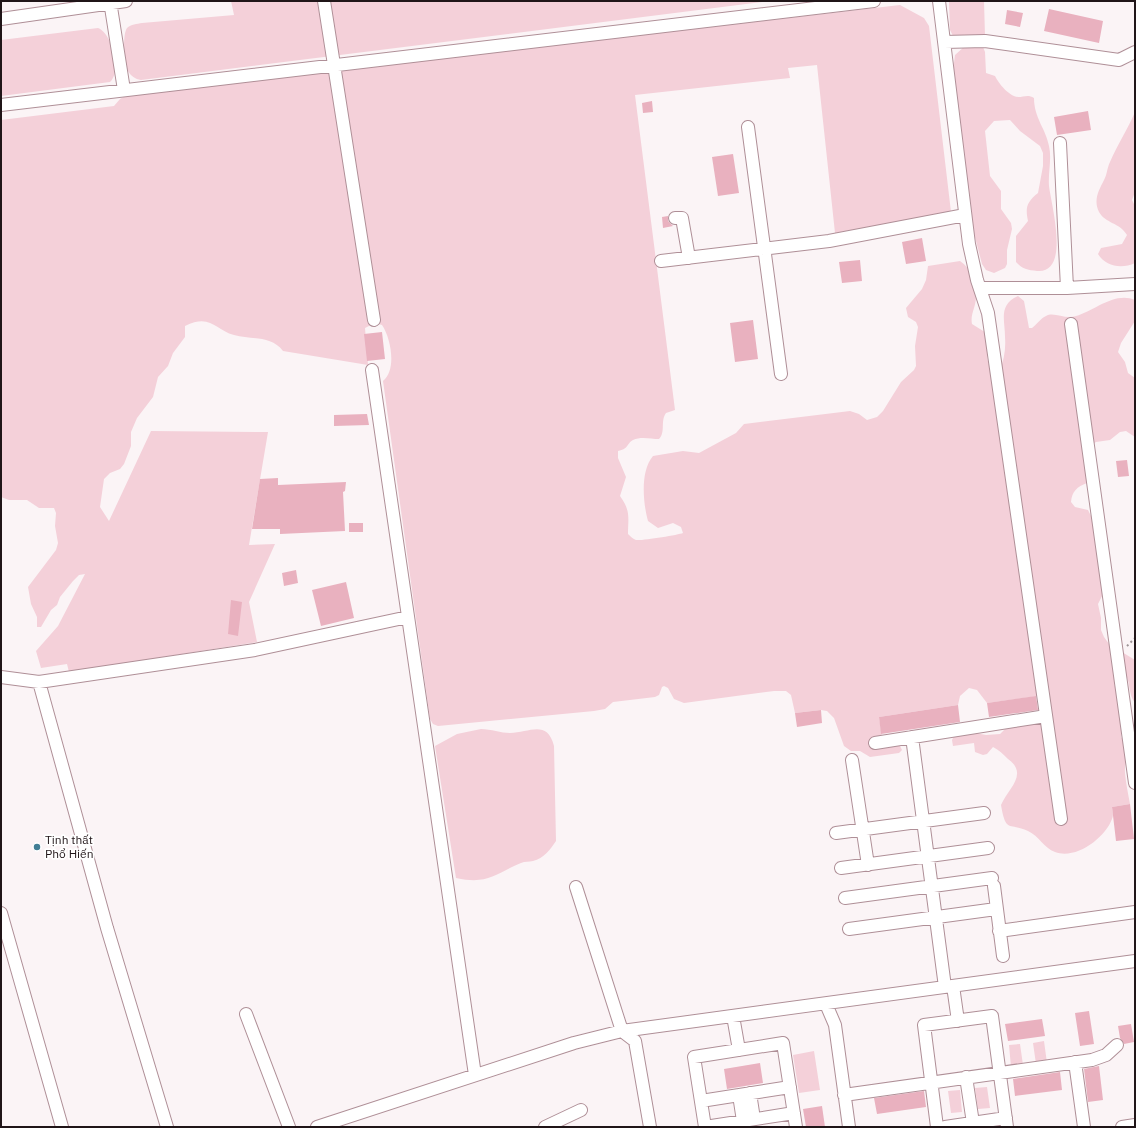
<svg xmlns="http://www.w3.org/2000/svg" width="1136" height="1128" font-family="'IBM Plex Sans',sans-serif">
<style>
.green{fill:#f4d0d9}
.building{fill:#e9b1bf}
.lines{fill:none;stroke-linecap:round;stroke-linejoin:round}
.minor-casing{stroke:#af8f97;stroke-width:14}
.path{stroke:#9d9496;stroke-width:2;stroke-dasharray:2 3;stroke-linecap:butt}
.minor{stroke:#fff;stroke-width:12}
.poi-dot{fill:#427e95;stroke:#fff;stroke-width:1.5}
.labels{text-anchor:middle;stroke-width:3.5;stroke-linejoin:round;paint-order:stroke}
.poi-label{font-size:12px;fill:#201518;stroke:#fff;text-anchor:start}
</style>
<rect width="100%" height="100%" fill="#fbf4f6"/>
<path class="green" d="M231,1H770L141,80C135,79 131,76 128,71C124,64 122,35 127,28C131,24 137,24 142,23L234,15Z
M949,1H984L985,36L954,38L950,30Z
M900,5L924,18L929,26L951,212L835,233L817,65L788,68L790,78L635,95L675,410L666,413C660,421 666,432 659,439C651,439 641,436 633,440C626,444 629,449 618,451V458L626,477L620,496C631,511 628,518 628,534C631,537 633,539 636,540C641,541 678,535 683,533L681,527L673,523L658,528L648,521C643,503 640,471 653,456L683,451L699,453L736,433L744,424L850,411L859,414L867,420L877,417L883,411L901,382L914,370L916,366L915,346L918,327L916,322L908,317L906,308L922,289L926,280L928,266L960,261C971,268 976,283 976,297C976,307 970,314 972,324L988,334C990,349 982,359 994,372H999C1004,361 1006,349 1005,337C1005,320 998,305 1018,296L1024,301L1029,328H1032C1036,325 1041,318 1046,316C1054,311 1065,320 1076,316C1094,311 1115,291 1135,300V321L1121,343L1118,352L1125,362L1128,373L1135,378V437L1126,431L1120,432L1110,440L1096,442L1085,449L1083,455L1084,465L1087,466V483C1077,487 1072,491 1071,502L1075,507L1088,510L1093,520L1104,592L1098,604L1101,618V630L1104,637L1109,644L1135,660V703C1128,694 1131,685 1126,675L1115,677L1114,681L1122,729L1121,737C1131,750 1124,759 1125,773C1126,783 1128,794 1130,804L1112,807C1112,811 1114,815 1112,819C1105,838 1076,860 1055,852C1044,848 1039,836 1028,831C1009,822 1006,834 1001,805C1008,789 1029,774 1008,759C1003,754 999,750 993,747L987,754L983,755L975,752L974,743L953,746L952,740L954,736L970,732L986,735L1000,734L1005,729L1037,723L1041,715L1038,696L987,703L977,690L969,688L960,696L958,705L879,717L882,737L900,746L902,750L899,753L870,757L860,751H851L844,746L834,718L827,711L821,710L795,713L791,695L786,691H774L684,703L674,699L668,688L664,686L662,687L659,695L655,697L613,702L605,709L594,711L438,726L433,724L430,719L383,381C397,370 391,338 382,325L375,323L365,328L368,365L283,351C271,335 251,340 234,335C215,330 211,313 185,326V337L173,353L168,366L158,377L153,397L137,418L131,432V446L124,464L120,469L110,473L104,479L100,507L109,521L151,431L268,432L249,545L275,544L249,602L257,642L69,672L67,664L41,668L36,651L58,626L85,574L79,575L73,581L60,597L57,605L51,610L41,627H37V617L31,604L28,587L56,550L58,543L55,526L56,513L54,508H39L27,500H9L1,497V120L114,106L120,99L127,95Z
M98,28C112,33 122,72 110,82L1,96V40Z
M965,46L983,47L985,52L986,73L995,76C999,84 1009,96 1018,97C1024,97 1028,94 1034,98C1034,118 1046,129 1049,146C1052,159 1048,172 1049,186C1051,204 1071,274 1037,271C1028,270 1022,269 1016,262V236L1028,221C1025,207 1027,202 1038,193L1043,166V153L1040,146L1020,131L1010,120L994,121L985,131L990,176L1001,191V209L1011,223L1012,229L1007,250V264L1005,268L994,273L986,270L982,264L971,222L953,70L955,55Z
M1135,112V192L1132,200L1135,206V263C1122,269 1106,267 1098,254L1101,248L1122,244L1127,235C1119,222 1106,224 1099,212C1093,200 1099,190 1104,180C1107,175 1107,168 1110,162C1117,145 1128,129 1135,112Z
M481,729C491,729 501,733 510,733C529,733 547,719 554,746L556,841C550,850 544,858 533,861C529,862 525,861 521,863C495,874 488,885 456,878L435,746L457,734Z
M1044,1041L1047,1063L1036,1064L1033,1043Z
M1020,1044L1023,1065L1011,1067L1009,1045Z
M814,1051L820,1090L799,1093L793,1055Z
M987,1087L990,1108L978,1109L975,1088Z
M960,1090L962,1112L951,1113L948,1091Z"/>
<path class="building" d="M1049,9L1103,21L1099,43L1044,31Z
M1007,10L1023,13L1020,27L1005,24Z
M652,101L653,112L643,113L642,103Z
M1088,111L1091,130L1057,135L1054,117Z
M733,154L739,193L718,196L712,157Z
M668,216V221L673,226L663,228L662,217Z
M922,238L926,261L906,264L902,242Z
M860,260L862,281L842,283L839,262Z
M753,320L758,359L735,362L730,323Z
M382,332L385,359L367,361L364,334Z
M367,414L369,425L334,426V415Z
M1127,460L1129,476L1118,477L1116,461Z
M278,478V485L346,482L345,491L343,492L345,531L280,534V529H252L260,479Z
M349,523H363V532H349Z
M296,570L298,583L284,586L282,573Z
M346,582L354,618L321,626L312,590Z
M231,600L242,602L238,636L228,634Z
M1036,696L1038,710L989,717L987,703Z
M958,705L960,722L881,734L879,717Z
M821,710L822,723L797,727L795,713Z
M1130,804L1134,839L1116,841L1112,807Z
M1089,1011L1094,1044L1080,1046L1075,1013Z
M1042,1019L1045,1036L1008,1041L1005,1024Z
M1131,1024L1134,1042L1124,1044L1120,1038L1118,1026Z
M760,1063L763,1083L727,1089L724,1069Z
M1099,1066L1103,1100L1088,1102L1084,1069Z
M1060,1072L1062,1090L1015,1096L1013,1079Z
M924,1091L926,1107L877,1114L874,1098Z
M822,1106L825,1127H806L803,1109Z"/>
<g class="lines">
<defs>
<path id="minor" d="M110,1L124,90
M324,1L374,320
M939,1L969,244L977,280L988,313L1061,819
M1,19L126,1
M944,42L985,41L1119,60L1135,52
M1,105L874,1
M748,127L781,374
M1060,143L1067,288
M675,218H682L689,258
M661,261L829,241L965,215
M980,288H1067L1135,284
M1071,324L1135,783
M372,370L475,1075
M1,677L39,682L255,650L408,617
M39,682L107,928L167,1127
M912,737L945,987
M875,743L1046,716
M852,760L868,865
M836,833L984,813
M841,868L988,848
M994,886L1003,956
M576,887L622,1031L635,1041L650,1127
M845,898L992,878
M1,913L62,1127
M849,929L996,909
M999,931L1135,912
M953,986L958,1021
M826,1004L835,1025L849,1127
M246,1014L289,1127
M733,1016L739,1050
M1075,1062L1084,1127
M966,1077L973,1123
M750,1093L754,1119
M739,1095L743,1121
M844,1095L1092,1060L1106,1055L1117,1045
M701,1101L790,1087
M317,1127L574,1043L622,1031L1135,961
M545,1127L581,1110
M705,1127L694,1057L783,1043L796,1127
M705,1127L794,1113
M937,1127L924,1025L992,1016L1007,1127
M945,1127L1006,1118
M1122,1127L1135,1125"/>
</defs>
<use href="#minor" class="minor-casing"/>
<path class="path" d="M1127,646L1135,638"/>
<use href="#minor" class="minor"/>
</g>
<circle class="poi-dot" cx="37" cy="847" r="4"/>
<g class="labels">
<g class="poi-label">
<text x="45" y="844">Tịnh thất<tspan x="45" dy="14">Phổ Hiến</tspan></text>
</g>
</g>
<rect width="1136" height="1128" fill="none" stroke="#201518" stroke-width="4"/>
</svg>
